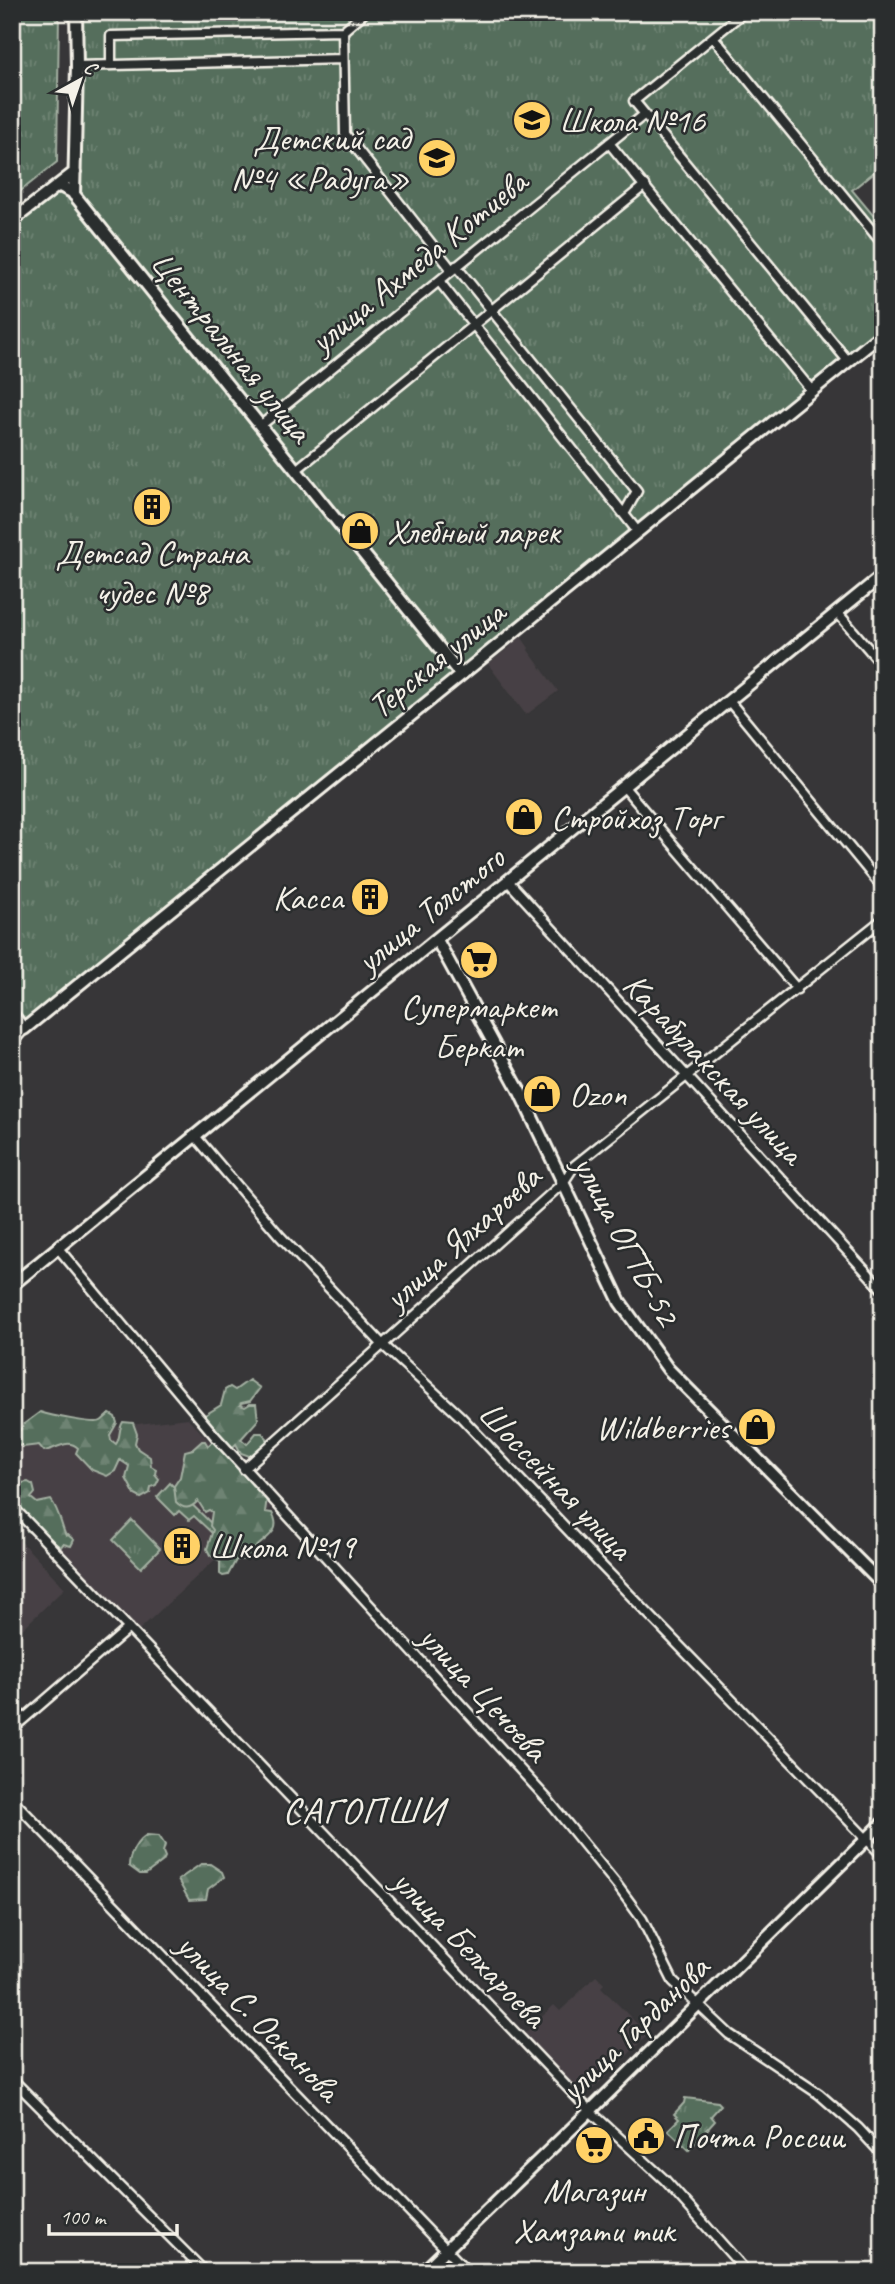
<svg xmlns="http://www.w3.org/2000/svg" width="895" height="2284" font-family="Caveat,sans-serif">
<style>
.built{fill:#464044}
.grass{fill:url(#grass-tufts);stroke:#a4b0a2;stroke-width:2}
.forest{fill:url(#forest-firs);stroke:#a4b0a2;stroke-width:2}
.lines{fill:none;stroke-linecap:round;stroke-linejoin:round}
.street-casing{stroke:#f4f1e8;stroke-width:13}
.secondary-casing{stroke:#f4f1e8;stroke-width:16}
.street{stroke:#2a2d2e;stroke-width:8}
.secondary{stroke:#2a2d2e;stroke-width:10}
.labels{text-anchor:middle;stroke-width:5;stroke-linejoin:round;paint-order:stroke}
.poi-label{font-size:35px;fill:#f4f1e8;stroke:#2a2d2e;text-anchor:start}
.street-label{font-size:35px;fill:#f4f1e8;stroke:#2a2d2e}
.quarter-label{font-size:38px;letter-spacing:2px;fill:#f4f1e8;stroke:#2a2d2e}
</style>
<defs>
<pattern id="grass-tufts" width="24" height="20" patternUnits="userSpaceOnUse" patternTransform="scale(1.75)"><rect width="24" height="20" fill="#556e5c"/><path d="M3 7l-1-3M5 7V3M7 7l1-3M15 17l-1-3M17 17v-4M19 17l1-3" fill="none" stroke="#6e8373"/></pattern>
<pattern id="forest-firs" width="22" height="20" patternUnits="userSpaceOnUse" patternTransform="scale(1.75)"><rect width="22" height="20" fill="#556e5c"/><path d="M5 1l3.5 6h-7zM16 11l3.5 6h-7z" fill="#6e8373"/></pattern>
</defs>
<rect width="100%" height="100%" fill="#373638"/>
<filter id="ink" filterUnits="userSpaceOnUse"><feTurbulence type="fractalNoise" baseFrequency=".0143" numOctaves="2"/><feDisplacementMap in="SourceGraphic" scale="14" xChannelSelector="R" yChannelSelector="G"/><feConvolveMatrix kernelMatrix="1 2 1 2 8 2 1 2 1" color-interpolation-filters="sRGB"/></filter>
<g filter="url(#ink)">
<path class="built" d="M520,635L529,648L528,650L558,691L526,715L488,664L511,646L509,643Z
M188,1418L271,1508L138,1631L12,1494V1439Z
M12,1532L65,1588L12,1639Z
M596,1976L604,1984L601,1987L648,2035L593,2089L587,2091L575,2086L524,2034L554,2005L560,2011Z"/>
<path class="grass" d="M12,12H59L57,162L12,198Z
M76,12H883V165L852,190L883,227V333L24,1029L12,1014V221L75,172Z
M170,1483L220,1532L215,1536L194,1516L189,1520L179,1511L175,1515L157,1497Z
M132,1520L160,1549L141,1568L113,1540Z
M685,2098L718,2102L721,2105L711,2116L715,2121L689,2150L668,2130L679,2119L674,2114L684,2103Z"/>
<path class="forest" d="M249,1380L260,1388L250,1401L241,1403L240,1405L245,1407L250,1404H256L258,1420L241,1439L247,1444L256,1433H262L267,1438C266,1448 259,1452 252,1457L241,1453L236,1444L233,1447L267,1498L265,1512L272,1513C286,1537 254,1539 249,1559L236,1560L228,1575L223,1576L220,1574V1561L210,1555L207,1549L213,1530L210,1526L212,1512L209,1510L205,1512L198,1501C190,1509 184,1510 176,1502L174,1486L180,1477L185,1451L193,1449L202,1441H205L208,1446L212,1442L205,1420V1415L221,1405L225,1390L230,1387L235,1390Z
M40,1412C49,1415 95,1425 101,1421C104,1419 106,1416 110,1414L115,1417L117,1423L110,1435L111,1440L116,1444C121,1437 118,1430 123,1422L133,1423L137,1434L135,1443L138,1449L150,1457L151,1466L156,1469L155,1474L159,1479L156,1485L151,1487L150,1493L141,1498L135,1495L126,1478L129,1466L120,1460L115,1471L107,1476L92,1470L76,1453L78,1448C67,1438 57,1449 44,1451L39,1445L23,1447L18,1445L12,1448V1428L20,1430L24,1424Z
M12,1475H16L22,1483L28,1482L33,1485L35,1493L31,1498L37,1503L51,1500C60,1512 60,1523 66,1536L68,1535L74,1540L71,1546L63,1544L61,1547L53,1542L46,1544L33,1530L31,1533L27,1531L26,1527C11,1519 12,1491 12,1475Z
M147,1835L159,1836L165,1845L163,1852L165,1857L163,1861L146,1874H140L129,1866C129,1855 137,1840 147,1835Z
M201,1864H210L222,1872L224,1877L208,1889L206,1899L189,1900L178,1880Z"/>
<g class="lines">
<defs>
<path id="street" d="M365,12L343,31L345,134L452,270
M744,12L634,101L848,361
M713,37L883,244
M111,65V36L343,31
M77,66L343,59
M609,143L812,391
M456,266L637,491L624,514
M439,281L638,532
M260,426L645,114
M296,470L645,185
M837,612L883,666
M729,701L883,888
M624,787L797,989
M508,881L883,1290
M12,1043L24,1029
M195,1136L280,1236L382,1344L460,1416L600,1564L883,1856
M58,1248L215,1436L548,1800L617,1885L642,1919L673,1981L729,2034L819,2094L858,2128L883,2155
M244,1469L563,1183L574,1166L883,919
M12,1506L590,2111L665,2180L747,2272
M12,1729L129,1628
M12,1799L468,2272
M12,2079L205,2272"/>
<path id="secondary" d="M58,185L72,192L461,675
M74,195L77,66L76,12
M12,221L75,172
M437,940L519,1090L620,1302L668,1369L883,1585
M12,1014L24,1029L883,333
M12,1285L883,575
M423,2272L590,2111L883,1823"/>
</defs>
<use href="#street" class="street-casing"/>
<use href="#secondary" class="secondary-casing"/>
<use href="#street" class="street"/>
<use href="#secondary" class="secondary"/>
</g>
</g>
<defs>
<symbol id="school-disc" viewBox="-11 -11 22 22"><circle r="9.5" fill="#ffd166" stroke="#2a2d2e"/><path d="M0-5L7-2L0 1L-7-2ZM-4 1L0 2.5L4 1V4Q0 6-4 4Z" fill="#111"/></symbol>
<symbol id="building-disc" viewBox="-11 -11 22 22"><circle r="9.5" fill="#ffd166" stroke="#2a2d2e"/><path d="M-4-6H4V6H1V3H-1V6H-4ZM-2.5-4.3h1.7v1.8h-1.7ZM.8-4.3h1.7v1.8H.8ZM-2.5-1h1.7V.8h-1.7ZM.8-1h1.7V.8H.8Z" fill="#111"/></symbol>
<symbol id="shop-disc" viewBox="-11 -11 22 22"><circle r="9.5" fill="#ffd166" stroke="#2a2d2e"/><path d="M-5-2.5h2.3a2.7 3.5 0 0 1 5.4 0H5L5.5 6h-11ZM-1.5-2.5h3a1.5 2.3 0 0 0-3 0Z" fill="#111"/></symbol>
<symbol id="supermarket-disc" viewBox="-11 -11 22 22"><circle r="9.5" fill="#ffd166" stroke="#2a2d2e"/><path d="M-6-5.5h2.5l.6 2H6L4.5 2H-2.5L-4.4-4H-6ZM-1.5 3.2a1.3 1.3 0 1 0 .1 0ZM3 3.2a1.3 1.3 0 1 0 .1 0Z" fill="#111"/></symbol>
<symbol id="civic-disc" viewBox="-11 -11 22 22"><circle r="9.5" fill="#ffd166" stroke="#2a2d2e"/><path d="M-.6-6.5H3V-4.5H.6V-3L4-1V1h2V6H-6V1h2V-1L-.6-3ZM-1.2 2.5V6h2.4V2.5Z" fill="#111"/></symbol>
</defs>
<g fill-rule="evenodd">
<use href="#school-disc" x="510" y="98" width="44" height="44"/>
<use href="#school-disc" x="415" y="136" width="44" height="44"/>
<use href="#building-disc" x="130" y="485" width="44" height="44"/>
<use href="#shop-disc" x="338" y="509" width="44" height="44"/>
<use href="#shop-disc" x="502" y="795" width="44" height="44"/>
<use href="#building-disc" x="348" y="875" width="44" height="44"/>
<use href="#supermarket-disc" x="457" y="938" width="44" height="44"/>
<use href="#shop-disc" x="520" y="1072" width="44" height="44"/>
<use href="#shop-disc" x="735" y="1405" width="44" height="44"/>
<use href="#building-disc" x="160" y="1524" width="44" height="44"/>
<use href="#civic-disc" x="624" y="2114" width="44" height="44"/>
<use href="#supermarket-disc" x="572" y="2123" width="44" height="44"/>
</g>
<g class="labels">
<g class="poi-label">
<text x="559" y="132">Школа №16</text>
<text x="410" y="150" text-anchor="end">Детский сад<tspan x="410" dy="40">№4 «Радуга»</tspan></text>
<text x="387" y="543">Хлебный ларек</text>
<text x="152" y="564" text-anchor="middle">Детсад Страна<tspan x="152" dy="40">чудес №8</tspan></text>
<text x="551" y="829">Стройхоз Торг</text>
<text x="343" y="909" text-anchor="end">Касса</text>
<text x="479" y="1018" text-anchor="middle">Супермаркет<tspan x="479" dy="40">Беркат</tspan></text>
<text x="569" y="1106">Ozon</text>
<text x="730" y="1439" text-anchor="end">Wildberries</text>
<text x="209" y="1558">Школа №19</text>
<text x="673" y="2148">Почта России</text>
<text x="594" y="2202" text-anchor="middle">Магазин<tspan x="594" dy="40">Хамзати тик</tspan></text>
</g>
<g class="street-label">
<text transform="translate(418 261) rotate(-39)" y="12">улица Ахмеда Котиева</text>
<text transform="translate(232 346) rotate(51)" y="12">Центральная улица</text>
<text transform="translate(436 659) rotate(-39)" y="12">Терская улица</text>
<text transform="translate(430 909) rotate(-39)" y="12">улица Толстого</text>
<text transform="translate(714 1068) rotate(47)" y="12">Карабулакская улица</text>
<text transform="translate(462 1237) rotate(-42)" y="12">улица Ялхароева</text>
<text transform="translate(627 1240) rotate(62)" y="12">улица ОГТБ-52</text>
<text transform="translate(556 1480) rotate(46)" y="12">Шоссейная улица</text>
<text transform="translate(484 1693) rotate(47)" y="12">улица Цечоева</text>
<text transform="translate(470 1948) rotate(46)" y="12">улица Белхароева</text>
<text transform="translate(259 2017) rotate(46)" y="12">улица С. Осканова</text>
<text transform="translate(634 2028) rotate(-44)" y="12">улица Гарданова</text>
</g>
<g class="quarter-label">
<text x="364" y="1823">САГОПШИ</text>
</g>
</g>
<rect width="895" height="2284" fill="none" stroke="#2a2d2e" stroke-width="42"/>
<rect x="21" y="21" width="853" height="2242" fill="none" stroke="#f4f1e8" stroke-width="2.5" filter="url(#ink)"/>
<g transform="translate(80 80) rotate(40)" stroke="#2a2d2e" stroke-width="5" paint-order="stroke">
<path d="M0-5L12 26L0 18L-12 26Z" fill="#f4f1e8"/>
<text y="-10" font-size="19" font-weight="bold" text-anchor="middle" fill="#f4f1e8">С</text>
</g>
<path d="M49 2224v10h128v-10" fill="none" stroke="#f4f1e8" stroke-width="3.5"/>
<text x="60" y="2224" font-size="21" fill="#f4f1e8" stroke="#2a2d2e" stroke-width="5" paint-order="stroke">100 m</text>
</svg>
